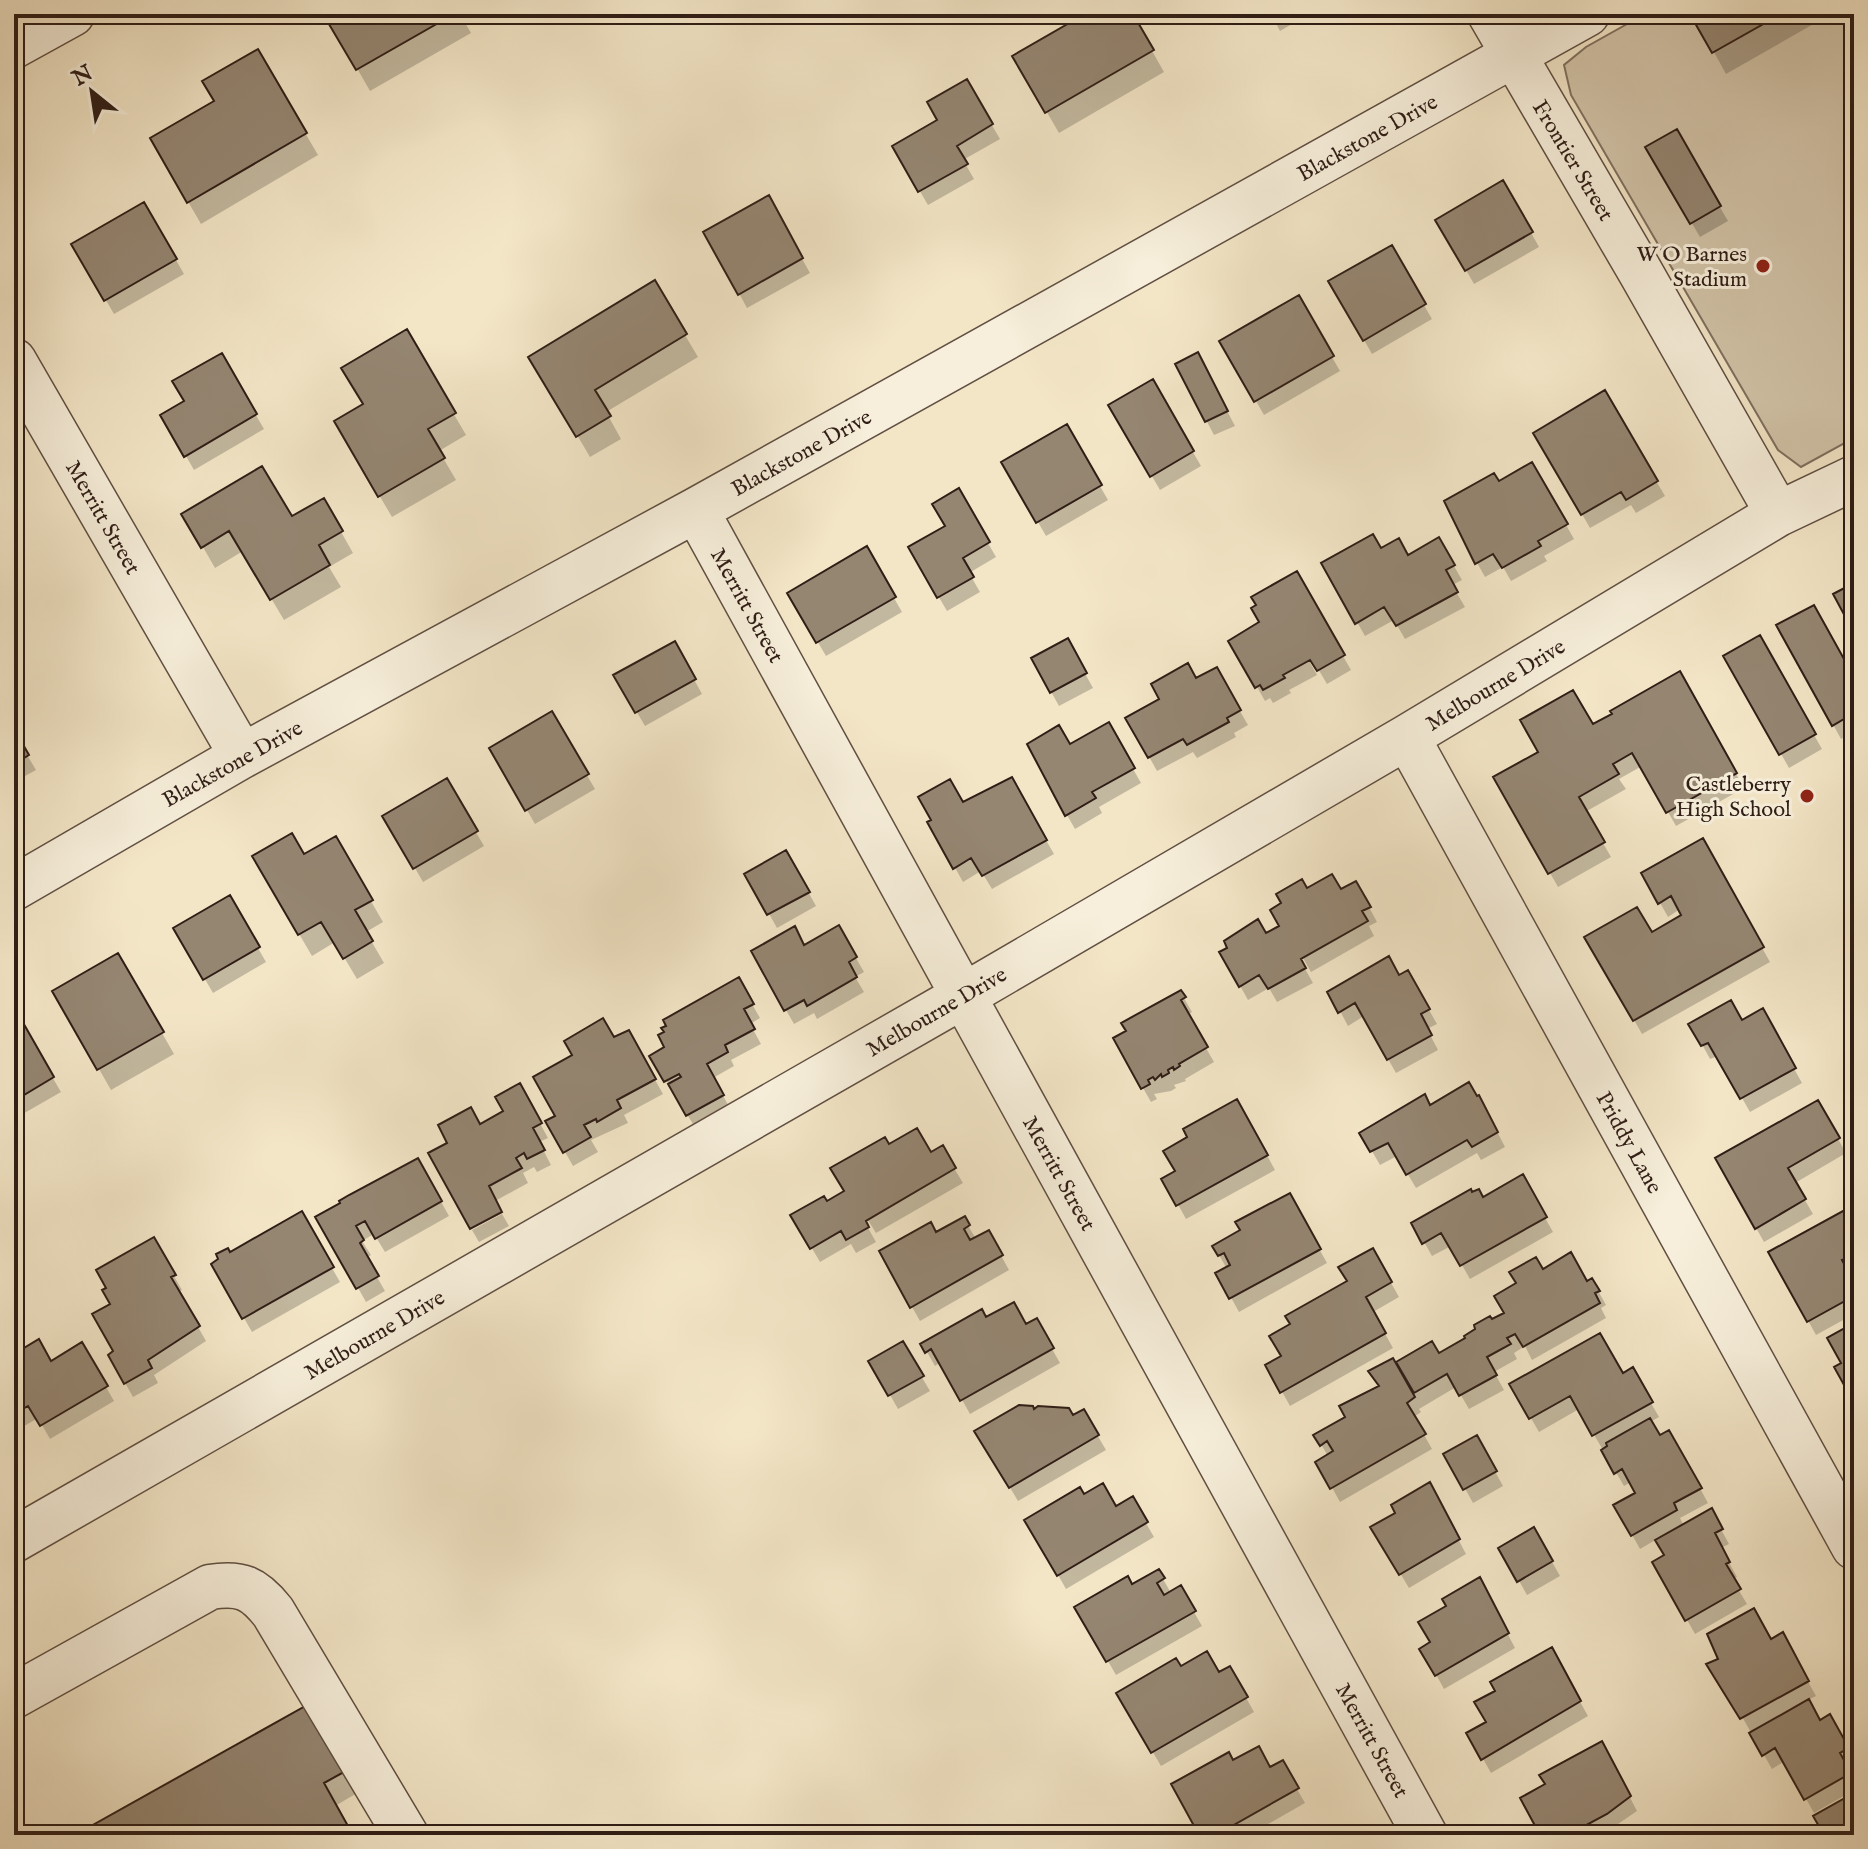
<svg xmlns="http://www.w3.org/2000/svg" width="1868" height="1849" font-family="'IM FELL English',serif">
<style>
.green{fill:#d2c4a9;stroke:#807060;stroke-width:2}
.shadow{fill:#0003}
.building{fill:#958672;stroke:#2f1d16;stroke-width:2}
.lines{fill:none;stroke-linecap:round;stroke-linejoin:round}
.minor-casing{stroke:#604f42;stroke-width:47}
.minor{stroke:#f7efdb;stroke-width:44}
.poi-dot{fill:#8f2418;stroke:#f7efdb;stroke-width:3}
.labels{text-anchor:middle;stroke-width:6;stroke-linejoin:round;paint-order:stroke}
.street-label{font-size:22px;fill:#2f1d16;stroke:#f7efdb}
.poi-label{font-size:22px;fill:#2f1d16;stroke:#f7efdb;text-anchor:end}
</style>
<rect width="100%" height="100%" fill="#f3e6c7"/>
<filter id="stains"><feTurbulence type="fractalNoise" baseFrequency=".0025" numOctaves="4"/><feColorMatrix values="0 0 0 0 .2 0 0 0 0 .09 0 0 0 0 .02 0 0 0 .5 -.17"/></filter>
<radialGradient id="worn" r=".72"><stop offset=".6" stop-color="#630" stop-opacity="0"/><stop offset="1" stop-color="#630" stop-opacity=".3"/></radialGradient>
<path class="green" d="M1645,14H1854V438L1801,467L1778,450L1571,95L1564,65L1586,47Z"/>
<path class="shadow" d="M326,14H460L471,33L370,91Z
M1089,14H1131L1164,72L1059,133L1015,57Z
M1271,14H1309L1280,31Z
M1714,14H1831L1726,74L1698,23Z
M257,51L318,155L201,224L152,139L216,101Z
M966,81L1000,139L963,160L974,179L928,205L894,147L940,120Z
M1676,132L1728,221L1700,237L1648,148Z
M1503,183L1539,247L1474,284L1438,221Z
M768,198L810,273L747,308L706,232Z
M144,204L184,274L114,314L74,245Z
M1391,248L1432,319L1372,354L1331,282Z
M654,283L698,357L606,412L621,439L590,457L531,357Z
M1298,298L1340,371L1264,415L1222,342Z
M406,332L466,435L439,451L456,480L392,517L336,422L365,405Z
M221,356L264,429L194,470L163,416L187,402Z
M1177,365L1205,369L1235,426L1214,435Z
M1152,382L1201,466L1160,490L1111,406Z
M1604,393L1665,496L1636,513L1631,505L1590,528L1536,434Z
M1066,427L1108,500L1046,536L1004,463Z
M1532,465L1574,539L1544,556L1547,561L1511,581L1503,567L1485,577L1461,534L1499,484Z
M958,491L996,557L969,573L980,592L947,611L910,548L947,527Z
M323,500L353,553L329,567L341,587L284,620L243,551L215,568L184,514L291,519Z
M1439,540L1462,580L1452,585L1465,607L1405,639L1394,620L1365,636L1324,564L1381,551L1408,558Z
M866,549L902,612L826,656L789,593Z
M1296,574L1351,670L1327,684L1307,650L1304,652L1317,675L1289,690L1291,693L1273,703L1270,698L1265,701L1231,641L1261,623Z
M1779,626L1854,680V732L1841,739Z
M1759,638L1822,749L1789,768L1726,656Z
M1067,641L1093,688L1059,706L1033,659Z
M674,643L702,694L645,726L616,676Z
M1216,670L1248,725L1234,733L1236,737L1197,758L1193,752L1157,771L1128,719Z
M1679,674L1744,788L1676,826L1642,766L1619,779L1626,789L1585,812L1611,857L1558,887L1496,778L1592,727Z
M551,714L595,789L535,824L491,748Z
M1108,725L1141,783L1099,807L1102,813L1075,829L1067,815L1069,747Z
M14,733L36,770L14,782Z
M1011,779L1054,854L992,889L981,871L963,882L930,823Z
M446,781L484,846L423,882L385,816Z
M335,839L383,922L366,932L384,963L357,979L335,942L312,956L254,857H303Z
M1702,841L1770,962L1642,1034L1587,937L1651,935L1684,916L1680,909L1668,917L1644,874Z
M786,852L816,906L777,928L747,874Z
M1356,883L1377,922L1369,926L1374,936L1311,972L1303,958L1300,960L1313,983L1277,1002L1269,988L1248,1000L1222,953L1281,926L1307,891L1340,892Z
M229,898L266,962L213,993L176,929Z
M838,927L864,972L855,977L864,992L817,1019L814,1013L794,1024L753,952L804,947Z
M118,956L174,1054L111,1090L55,992Z
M1408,973L1437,1024L1427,1029L1438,1050L1396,1073L1364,1016L1348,1026L1330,992L1399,978Z
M738,980L760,1018L750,1024L761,1044L731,1060L734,1066L713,1078L731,1110L696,1129L652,1057L667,1048Z
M1181,993L1192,1012L1187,1015L1214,1062L1185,1079L1186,1081L1174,1085L1176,1088L1171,1091L1154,1094L1157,1099L1151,1102L1115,1039Z
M1762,1011L1802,1083L1750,1112L1718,1056L1710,1059L1691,1024L1741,1022Z
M16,1015L61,1092L14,1119V1016Z
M628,1032L663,1094L624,1115L628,1123L591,1140L598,1152L573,1166L548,1122L558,1116L613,1040Z
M519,1085L548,1138L539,1142L551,1165L537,1172L534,1167L523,1173L528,1183L495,1201L470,1226L479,1126L506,1112Z
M1237,1101L1275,1170L1186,1219L1164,1179L1178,1172L1190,1137Z
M1817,1102L1846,1153L1795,1183L1813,1214L1764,1242L1717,1159Z
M1487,1112L1505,1147L1481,1160L1477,1153L1416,1188L1397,1156L1380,1165L1362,1134Z
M889,1147L930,1155L942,1148L963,1183L876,1233L866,1217L863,1219L876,1242L856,1253L851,1244L820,1262L793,1216L826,1203L846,1192Z
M418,1161L449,1216L385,1252L374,1234L362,1241L371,1255L366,1258L385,1291L366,1302L318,1217Z
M1522,1177L1553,1232L1470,1279L1451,1246L1432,1256L1414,1224L1482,1199Z
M1289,1195L1327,1263L1239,1312L1218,1274L1227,1269L1214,1246L1243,1231Z
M1854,1207V1272L1849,1275L1854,1285V1314L1816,1335L1771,1253Z
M301,1214L340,1282L252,1332L213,1264Z
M502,1214L509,1226L479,1242L472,1230Z
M964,1219L976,1239L988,1232L1009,1270L920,1321L881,1252L936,1235Z
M153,1240L182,1290L178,1292L206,1341L154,1375L158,1383L133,1397L110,1356L116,1352L112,1305Z
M1373,1251L1399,1297L1373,1312L1393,1348L1290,1406L1268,1366L1283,1357L1293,1325L1349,1282Z
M1542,1272L1587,1283L1592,1280L1606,1305L1601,1308L1606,1318L1532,1360L1525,1346L1514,1353L1517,1359L1494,1372L1504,1390L1469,1409L1456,1387L1419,1409L1421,1412L1414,1417L1432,1449L1340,1502L1318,1462L1328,1456L1316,1436L1347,1418L1380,1388L1371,1372L1394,1365L1431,1344L1439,1355L1506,1314Z
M986,1319L1025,1326L1036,1321L1060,1363L970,1414L941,1362L935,1366L923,1345Z
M902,1344L930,1391L898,1409L871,1361Z
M82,1345L114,1401L50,1439L38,1418L14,1432V1356L51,1363Z
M1632,1370L1659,1417L1650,1422L1659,1438L1669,1432L1708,1503L1680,1518L1684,1526L1711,1511L1729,1544L1721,1548L1737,1577L1732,1579L1747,1604L1695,1634L1655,1563L1667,1556L1657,1539L1640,1549L1616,1506L1638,1494L1631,1482L1624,1486L1579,1409L1539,1432L1512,1385L1622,1375Z
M1033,1411L1072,1418L1083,1411L1106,1450L1018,1501L977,1432Z
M1476,1437L1503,1486L1473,1503L1446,1454Z
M1083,1497L1115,1509L1132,1499L1154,1537L1066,1589L1027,1520Z
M1437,1499L1466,1554L1409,1588L1373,1528L1398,1513Z
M1534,1530L1560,1576L1527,1595L1501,1548Z
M1159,1572L1171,1593L1180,1588L1202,1626L1116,1675L1077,1607L1132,1587Z
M1487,1594L1515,1648L1444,1689L1422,1649Z
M1782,1635L1816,1696L1808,1700L1820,1722L1829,1717L1854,1761L1846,1768L1854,1782V1790L1814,1813L1785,1761L1772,1769L1737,1708L1770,1642Z
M1551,1650L1588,1716L1491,1773L1469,1734L1489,1722L1497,1692Z
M1181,1669L1219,1675L1230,1669L1254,1712L1161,1766L1119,1694Z
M315,1703L364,1789L335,1806L351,1835H79Z
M1609,1757L1637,1811L1602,1835H1543Z
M1233,1762L1270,1769L1282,1763L1305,1803L1249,1835H1202Z"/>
<path class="building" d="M323,14H454L356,70Z
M1085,14H1133L1154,50L1045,113L1012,56Z
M1710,14H1781L1712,53L1695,23Z
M258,49L307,133L187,203L150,138L214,101L202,81Z
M967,79L993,124L957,146L968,164L918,192L892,146L937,120L927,102Z
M1677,129L1721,206L1690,224L1645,147Z
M1503,180L1533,232L1465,271L1435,220Z
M769,195L803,258L738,295L703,232Z
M144,202L177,259L104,301L71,244Z
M1392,245L1426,304L1363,341L1328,281Z
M655,280L687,334L595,390L611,416L576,437L528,357Z
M1299,295L1334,356L1254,402L1219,341Z
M407,329L456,413L428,429L445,458L378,497L334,421L363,404L341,368Z
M1198,352L1228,411L1205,422L1175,364Z
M222,353L257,414L184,457L160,415L184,401L172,381Z
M1153,379L1194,451L1150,477L1108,405Z
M1605,390L1658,481L1626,500L1621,492L1581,515L1533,433Z
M1067,424L1102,485L1036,523L1001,462Z
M1532,462L1568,524L1538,541L1541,546L1502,568L1493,554L1475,564L1444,501L1494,473L1499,481Z
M262,466L292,516L324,498L343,531L319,545L330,565L270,600L229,531L201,548L181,514Z
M959,488L990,542L963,558L974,577L937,598L908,547L945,526L932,504Z
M1373,534L1381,548L1399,538L1408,555L1439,537L1455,565L1446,570L1458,592L1396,626L1384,607L1355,624L1321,563Z
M867,546L896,597L816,643L787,593Z
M1297,571L1345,655L1317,671L1310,660L1283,675L1285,678L1263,690L1260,685L1255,688L1228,641L1259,622L1251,608L1256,605L1251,597Z
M1854,583V633L1833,594Z
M1814,605L1854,677V713L1832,726L1776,625Z
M1760,635L1816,734L1779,755L1723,656Z
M1068,638L1087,673L1050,693L1031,658Z
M675,641L696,679L635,713L613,675Z
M1188,663L1196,678L1217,667L1241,710L1227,718L1229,722L1187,745L1183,739L1148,758L1125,718L1159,699L1151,684Z
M1680,671L1737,773L1666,813L1632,753L1613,764L1619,774L1579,797L1605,842L1548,874L1493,777L1538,752L1520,720L1573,690L1593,724L1612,714L1610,711Z
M552,711L589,774L525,811L489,748Z
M1109,722L1135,768L1092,792L1096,798L1065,816L1027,744L1059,725L1070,744Z
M14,729L29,755L14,764Z
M1012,777L1047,840L982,876L971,858L953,869L927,822L931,820L918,797L950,779L963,802Z
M447,778L478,831L413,869L382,816Z
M292,833L304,854L336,836L373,900L355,910L373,941L343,959L321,922L298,935L252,856Z
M1703,838L1764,947L1633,1021L1584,937L1637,907L1652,932L1681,915L1671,896L1658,904L1641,873Z
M786,850L810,892L767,915L744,874Z
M1332,874L1341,889L1356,881L1371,907L1362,911L1368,921L1301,959L1306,968L1268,989L1259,975L1239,987L1219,952L1227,948L1224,941L1258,919L1266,933L1279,926L1270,910L1281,903L1276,894L1302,879L1307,888Z
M230,895L260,947L203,980L173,928Z
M839,925L857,957L849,962L857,977L807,1006L804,1000L784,1011L751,951L795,926L804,945Z
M118,953L164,1032L97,1070L52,991Z
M1389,956L1399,975L1408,970L1430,1009L1421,1014L1432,1035L1387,1060L1355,1003L1338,1013L1327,992Z
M739,977L754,1004L744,1009L755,1029L725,1045L728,1052L707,1064L724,1095L686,1116L668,1084L681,1077L679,1074L664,1082L649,1056L664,1047L658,1035L664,1032L661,1028L666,1026L663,1020Z
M1181,990L1186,997L1181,1000L1208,1047L1179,1064L1180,1066L1174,1070L1173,1067L1168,1070L1169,1073L1162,1077L1161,1074L1155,1080L1153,1077L1148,1080L1150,1084L1141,1089L1113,1038L1126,1031L1121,1023Z
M1731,1000L1742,1020L1763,1008L1796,1068L1740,1099L1708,1043L1701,1046L1688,1024Z
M17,1012L54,1077L14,1101V1013Z
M603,1018L614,1037L629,1030L656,1079L617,1100L621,1108L597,1122L596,1119L584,1125L591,1137L563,1153L545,1121L555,1116L533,1077L572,1055L564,1041Z
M1469,1082L1477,1096L1479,1095L1498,1132L1472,1147L1467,1140L1406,1175L1388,1143L1370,1152L1359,1133L1425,1094L1430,1105Z
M520,1083L542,1123L533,1128L545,1150L527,1159L524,1153L516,1158L522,1168L489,1186L502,1212L470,1229L428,1153L447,1143L438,1125L471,1107L480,1124L503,1111L495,1097Z
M1237,1099L1268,1155L1176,1206L1161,1179L1175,1171L1163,1151L1187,1137L1183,1129Z
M1818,1100L1840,1138L1788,1168L1806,1199L1755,1229L1715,1158Z
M917,1128L931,1152L943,1145L956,1168L866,1221L869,1227L846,1240L841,1231L810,1249L790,1215L824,1196L827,1201L844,1191L830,1168L885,1137L889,1144Z
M418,1158L442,1201L375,1239L365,1221L356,1226L364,1240L360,1243L379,1276L356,1289L315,1217L340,1203L339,1201L349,1195Z
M1523,1174L1547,1217L1460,1266L1441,1233L1422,1244L1411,1223L1471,1189L1472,1192L1479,1189L1483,1197Z
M1290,1193L1321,1249L1229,1299L1215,1273L1230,1265L1224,1253L1218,1256L1212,1246L1240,1230L1235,1222Z
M1854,1205V1268L1851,1270L1845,1259L1842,1260L1854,1281V1296L1807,1322L1768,1252Z
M302,1211L334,1267L242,1319L211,1264L218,1259L216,1254L228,1248L230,1252Z
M965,1216L970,1225L964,1229L970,1240L989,1230L1003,1255L910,1308L879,1251L931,1222L936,1232Z
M154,1237L176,1275L171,1277L200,1326L148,1360L152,1368L124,1384L108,1355L113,1351L92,1314L110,1304L102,1290L106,1288L96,1270Z
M1373,1248L1392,1282L1366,1297L1386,1333L1280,1393L1265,1365L1281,1356L1269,1336L1290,1324L1285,1316L1347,1281L1338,1267Z
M1571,1252L1587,1281L1592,1278L1600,1291L1595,1293L1600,1303L1523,1347L1515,1334L1507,1338L1511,1344L1487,1357L1497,1375L1459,1396L1447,1374L1414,1393L1396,1362L1432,1341L1439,1353L1465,1338L1464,1336L1475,1329L1474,1325L1490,1316L1492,1319L1504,1313L1494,1296L1516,1283L1509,1272L1536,1257L1543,1269Z
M1014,1302L1026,1324L1037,1318L1054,1348L960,1401L931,1349L925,1353L920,1344L982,1309L986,1317Z
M1854,1323V1403L1834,1367L1841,1363L1827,1338Z
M1600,1333L1623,1373L1633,1367L1653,1402L1592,1436L1570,1396L1529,1419L1509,1384Z
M39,1339L51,1361L82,1342L108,1386L40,1426L28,1406L14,1414V1354Z
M903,1341L924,1376L888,1396L868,1361Z
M1393,1358L1415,1397L1407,1403L1426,1434L1330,1489L1315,1462L1333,1451L1327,1441L1320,1446L1313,1435L1345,1417L1339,1406L1379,1386L1368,1371Z
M1019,1405L1033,1406L1034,1409L1038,1406L1069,1408L1073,1415L1084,1409L1099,1435L1009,1488L974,1431Z
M1650,1418L1660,1435L1669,1430L1702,1488L1674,1503L1677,1510L1631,1536L1613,1505L1635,1493L1622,1469L1614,1474L1601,1450L1607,1446L1606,1443Z
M1477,1435L1497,1471L1463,1490L1443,1454Z
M1430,1482L1460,1539L1399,1575L1370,1527L1395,1513L1391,1505Z
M1103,1483L1116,1506L1133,1496L1148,1522L1057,1576L1024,1520L1080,1487L1084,1494Z
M1712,1508L1723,1529L1715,1533L1730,1562L1726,1564L1741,1589L1685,1621L1652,1562L1664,1555L1655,1540Z
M1534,1527L1553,1561L1517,1582L1498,1548Z
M1159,1569L1165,1578L1157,1583L1164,1595L1181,1585L1196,1611L1106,1662L1074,1607L1128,1576L1132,1584Z
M1480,1577L1509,1633L1435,1676L1419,1649L1430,1642L1418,1622L1446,1606L1442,1599Z
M1754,1608L1771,1639L1783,1632L1809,1681L1740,1719L1706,1664L1718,1659L1707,1634Z
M1552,1647L1581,1701L1481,1760L1466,1733L1486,1722L1474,1702L1495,1691L1490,1682Z
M1207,1651L1219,1672L1230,1666L1248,1697L1151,1753L1116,1693L1176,1658L1181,1666Z
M1809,1699L1820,1720L1830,1714L1849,1748L1840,1753L1851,1773L1804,1800L1775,1748L1762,1756L1749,1733Z
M316,1700L353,1767L324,1783L353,1835H75Z
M1602,1741L1631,1796L1607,1814L1568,1835H1540L1520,1798L1545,1784L1539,1775Z
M1259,1746L1270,1767L1283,1760L1299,1788L1216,1835H1199L1171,1784L1229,1752L1233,1760Z
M1854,1793V1835H1824L1813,1816Z"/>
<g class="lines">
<defs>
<path id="minor" d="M1490,14L1641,273L1778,514
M14,46L72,14
M14,361L242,756
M696,510L1425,1835
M1407,737L1854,1547
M14,888L242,756L696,510L1587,14
M14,1540L963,996L1407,737L1778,514L1854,478
M14,1696L210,1587C241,1582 254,1588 273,1612L406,1835"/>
</defs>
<use href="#minor" class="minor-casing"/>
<use href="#minor" class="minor"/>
</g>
<g class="poi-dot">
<circle cx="1763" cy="266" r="8"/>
<circle cx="1807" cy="796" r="8"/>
</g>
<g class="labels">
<g class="street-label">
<text transform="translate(1367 137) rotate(-29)" y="8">Blackstone Drive</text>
<text transform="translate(1574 160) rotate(59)" y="8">Frontier Street</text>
<text transform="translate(801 452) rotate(-29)" y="8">Blackstone Drive</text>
<text transform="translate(104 517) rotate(60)" y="8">Merritt Street</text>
<text transform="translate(748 605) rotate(61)" y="8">Merritt Street</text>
<text transform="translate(1495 684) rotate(-31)" y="8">Melbourne Drive</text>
<text transform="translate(232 763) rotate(-29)" y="8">Blackstone Drive</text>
<text transform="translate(936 1011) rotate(-30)" y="8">Melbourne Drive</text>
<text transform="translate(1630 1142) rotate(61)" y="8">Priddy Lane</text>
<text transform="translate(1060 1173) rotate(61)" y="8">Merritt Street</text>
<text transform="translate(374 1334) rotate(-30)" y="8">Melbourne Drive</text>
<text transform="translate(1373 1740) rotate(61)" y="8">Merritt Street</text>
</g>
<g class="poi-label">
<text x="1747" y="261">W O Barnes<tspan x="1747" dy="25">Stadium</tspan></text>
<text x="1791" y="791">Castleberry<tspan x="1791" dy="25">High School</tspan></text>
</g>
</g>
<rect width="1868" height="1849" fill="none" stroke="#f3e6c7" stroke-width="48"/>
<rect x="16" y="16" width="1836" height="1817" fill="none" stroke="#2f1d16" stroke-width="4"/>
<rect x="24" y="24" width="1820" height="1801" fill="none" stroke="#2f1d16" stroke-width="2"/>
<g transform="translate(92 92) rotate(330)" stroke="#f7efdb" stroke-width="6" paint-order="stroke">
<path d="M0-6L14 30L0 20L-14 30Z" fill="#2f1d16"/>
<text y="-12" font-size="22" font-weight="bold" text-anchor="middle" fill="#2f1d16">N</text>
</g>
<rect width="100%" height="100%" filter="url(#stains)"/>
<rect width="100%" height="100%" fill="url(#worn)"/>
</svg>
